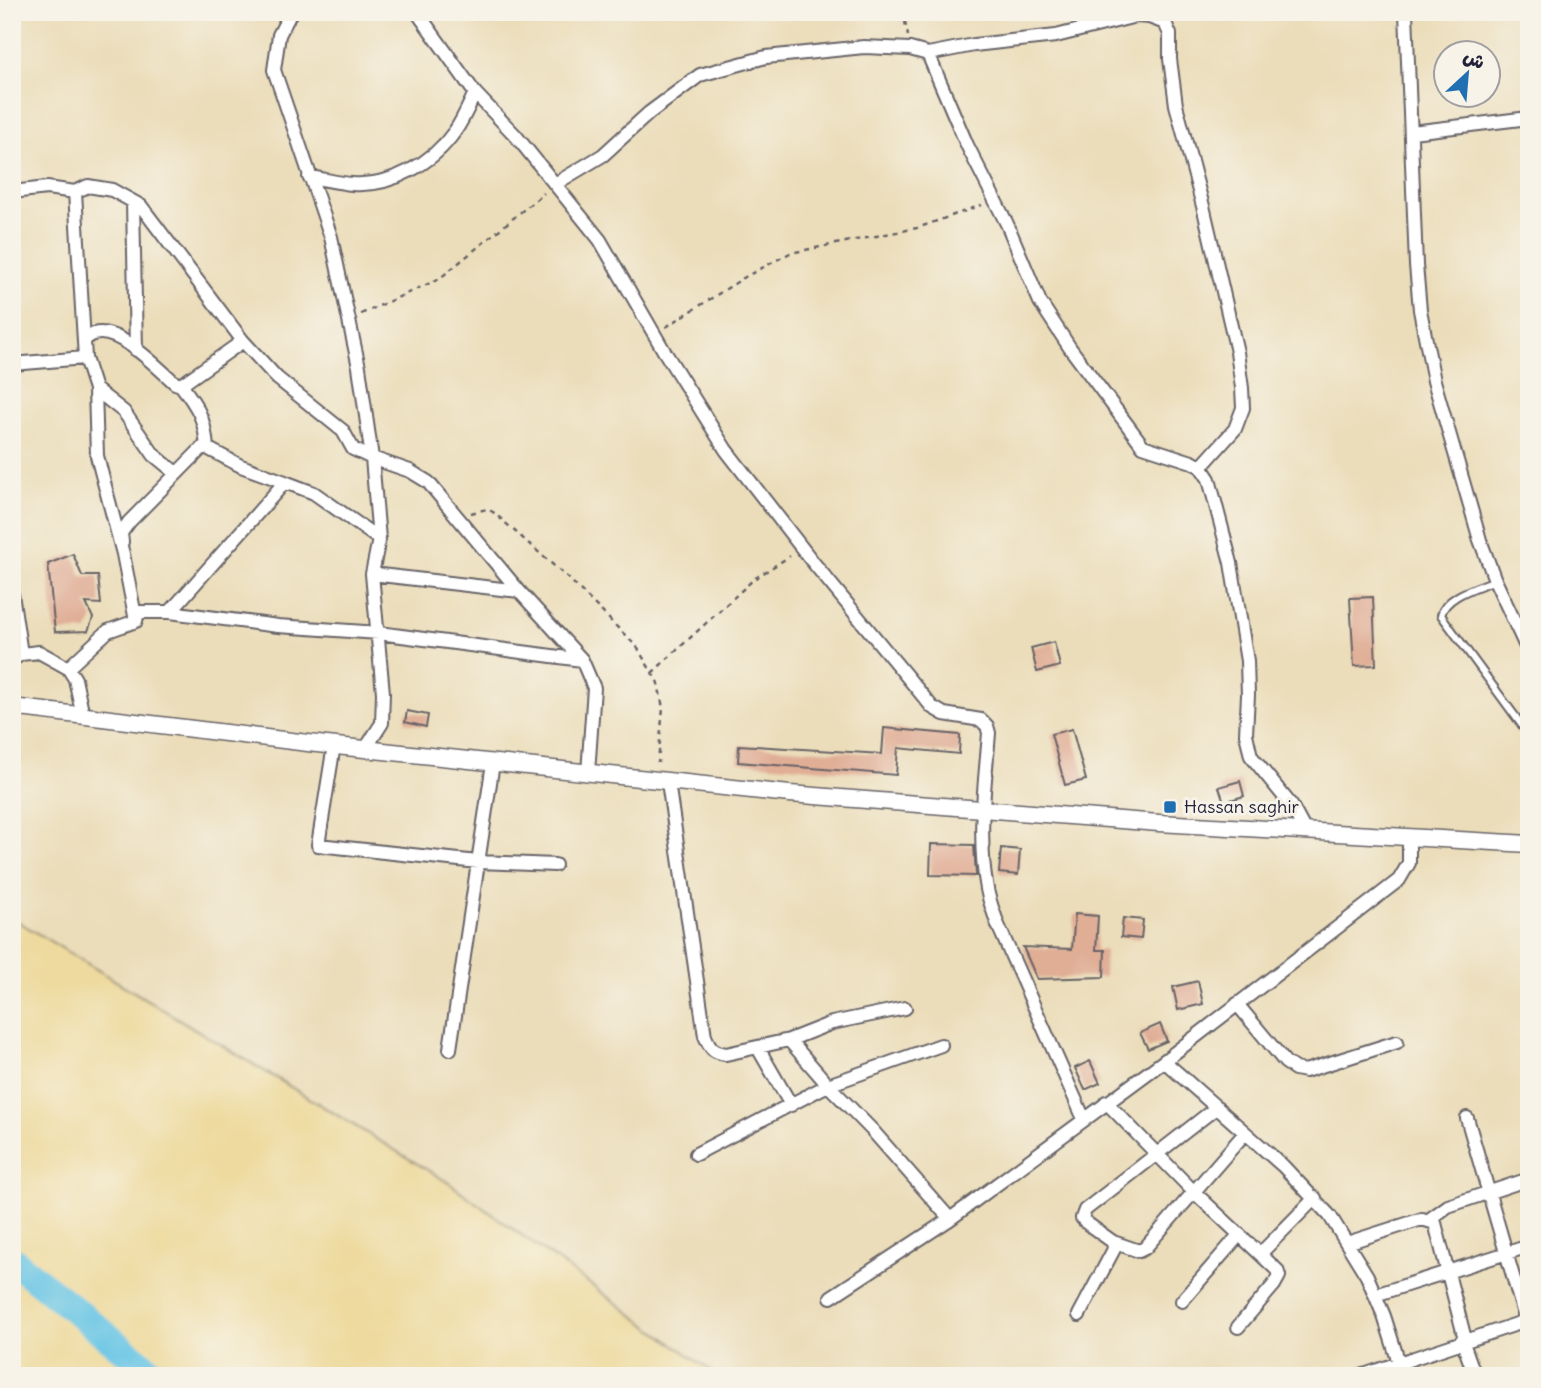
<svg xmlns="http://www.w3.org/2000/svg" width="1541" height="1388" font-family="Delius,'Playpen Sans Arabic',sans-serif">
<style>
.sand{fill:#eeda9e;stroke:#887e6c;stroke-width:2}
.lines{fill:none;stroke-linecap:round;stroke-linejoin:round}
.river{stroke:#66c5e5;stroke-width:28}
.building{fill:#e0ad95}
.service-casing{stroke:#686367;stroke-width:10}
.minor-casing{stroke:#686367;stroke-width:16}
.tertiary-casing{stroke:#686367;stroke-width:19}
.path{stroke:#686367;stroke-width:2.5;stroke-dasharray:5 5;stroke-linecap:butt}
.service{stroke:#fff;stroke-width:6}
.minor{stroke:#fff;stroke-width:12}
.tertiary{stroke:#fff;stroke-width:16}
.poi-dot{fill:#1f6fb2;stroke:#f7f3e8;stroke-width:2.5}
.labels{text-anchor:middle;stroke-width:6;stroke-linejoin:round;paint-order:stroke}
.poi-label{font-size:18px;fill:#22223b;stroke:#f7f3e8;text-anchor:start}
</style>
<rect width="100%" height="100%" fill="#f7f3e8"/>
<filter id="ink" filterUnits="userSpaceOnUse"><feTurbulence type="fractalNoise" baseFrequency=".0143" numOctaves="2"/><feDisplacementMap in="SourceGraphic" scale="14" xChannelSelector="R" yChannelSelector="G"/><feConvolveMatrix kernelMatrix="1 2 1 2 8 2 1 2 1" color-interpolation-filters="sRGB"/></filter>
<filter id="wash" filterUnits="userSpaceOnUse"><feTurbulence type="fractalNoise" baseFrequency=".00686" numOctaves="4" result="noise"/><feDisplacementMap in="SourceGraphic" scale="28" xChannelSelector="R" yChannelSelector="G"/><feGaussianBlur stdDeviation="1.57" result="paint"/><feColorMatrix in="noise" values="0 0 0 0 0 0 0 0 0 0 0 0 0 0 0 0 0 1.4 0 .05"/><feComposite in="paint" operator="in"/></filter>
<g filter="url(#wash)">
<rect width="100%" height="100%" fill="#ebddb9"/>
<path class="sand" d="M12,918L449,1183L718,1376H12Z"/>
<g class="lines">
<path class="river" d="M12,1260L157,1376"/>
</g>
<g id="blocks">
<path class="building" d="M73,554L82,576H98L101,604L86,603L93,618L88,631L55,632L48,564Z
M1373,597L1376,665L1354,666L1350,598Z
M1054,642L1060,666L1037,672L1031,648Z
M407,711L428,715L426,727L405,722Z
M884,728L960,735L959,754L898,748L896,775L738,762L739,745L882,754Z
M1072,729L1086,780L1065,785L1051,734Z
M1240,781L1244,796L1224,802L1219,787Z
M931,844L974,845L976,876L930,875Z
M1001,848L1020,850L1018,875L999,873Z
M1075,914L1098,916L1096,950H1105L1104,977L1037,979L1023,947L1072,949Z
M1123,918L1143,920L1141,939L1121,937Z
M1198,981L1203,1004L1178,1010L1173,987Z
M1160,1024L1167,1041L1148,1049L1140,1033Z
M1090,1061L1100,1083L1085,1090L1075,1068Z"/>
</g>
</g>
<g filter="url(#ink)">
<use href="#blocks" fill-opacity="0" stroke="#686367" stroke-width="2"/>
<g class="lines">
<defs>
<path id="service" d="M1495,580C1477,588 1446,595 1441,615L1529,735"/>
<path id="minor" d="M291,12L279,35L274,70L331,237L359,367L372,458L410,471L428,482L519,591L582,660L594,688L588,773
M417,12L475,93L516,136L600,240L664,351L726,450L812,561L932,707L944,714L981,720L987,726L989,733C985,785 977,837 987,889C989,901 994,913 998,925L1084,1119
M1406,12L1416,265L1420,310L1434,381L1480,540L1495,580L1529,653
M928,54L974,45L1056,36L1136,16L1149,17L1165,23L1170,34V59L1176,105L1204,210L1237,352L1242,388L1243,408L1235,429L1201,467
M1412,132L1529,118
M309,177C324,179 338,183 352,184C391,187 433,163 455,131C463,120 469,105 475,93
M555,184L603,155L649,113L700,75L766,57L864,47L910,49L928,54L967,145L1007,224L1040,302L1070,348L1143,446L1192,462L1201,467L1209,479L1231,563L1247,661L1248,695L1246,734L1251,756L1291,805L1305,831
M12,192L47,188L75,192L88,186L112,190L141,206L243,341L277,378L343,431L353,449L372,458L379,539L372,574L383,693L382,723L366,748
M75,192L85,358L95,389L97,456L123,554L136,621
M133,202L136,350
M84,340C87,338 90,335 94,334C118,326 158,368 175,383L181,385L243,341
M12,364L85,358
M181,385C198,407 205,419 207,448
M95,389L124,412L154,455L176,473
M122,542L121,533L129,522L202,448H207L241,466L285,482
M372,574L519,591
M12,594L21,654L12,660
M170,612L285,482L314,493L379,539
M21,654L39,652L68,668L75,679L83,716
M68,668L108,631L136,621L138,612H170L278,626L379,633L582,660
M334,745L318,845L478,862L555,865
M668,782L705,1036C710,1048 713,1052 726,1054L789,1040L828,1085L872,1130L950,1219L1164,1061L1399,880L1409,863V836
M1237,1004L1285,1062L1295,1069L1305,1071L1397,1042
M789,1040L832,1023L905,1008
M758,1048L791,1105
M450,1049L493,763
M1164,1061L1283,1166L1330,1216L1367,1276L1384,1316L1399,1363L1529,1320
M1106,1102L1194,1192L1277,1270L1279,1276L1274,1285L1238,1327
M1467,1118L1526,1321
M696,1154L828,1085L941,1045
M1430,1219L1448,1206L1529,1179
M1113,1242L1139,1251L1145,1248L1245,1133
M1347,1243L1422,1219L1435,1223L1465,1339
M1260,1254L1315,1198
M1375,1295L1529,1246
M831,1297L950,1219
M1182,1301L1239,1235
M1079,1315L1114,1249L1113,1242L1088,1224L1082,1218L1085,1210L1217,1107
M1462,1340L1475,1376
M1361,1376L1399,1363L1403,1376"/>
<path id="tertiary" d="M12,707L308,743L790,794L1159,823L1529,844"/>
</defs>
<use href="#service" class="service-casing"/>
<use href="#minor" class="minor-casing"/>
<use href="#tertiary" class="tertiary-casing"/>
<path class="path" d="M903,12L908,36
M361,314L439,279L544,193
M666,327L745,277L790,253L917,228L982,205
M471,513L487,509L493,512L569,579L637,647L658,683L663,708L658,763
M652,673L754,579L790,556"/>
<use href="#service" class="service"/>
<use href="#minor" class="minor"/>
<use href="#tertiary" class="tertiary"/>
</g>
</g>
<rect class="poi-dot" x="1163" y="800" width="14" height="14" rx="3.5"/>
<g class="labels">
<g class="poi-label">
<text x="1184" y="813">Hassan saghir</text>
</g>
</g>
<rect width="1541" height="1388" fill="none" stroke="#f7f3e8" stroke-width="42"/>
<g transform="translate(1467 74) rotate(26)"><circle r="33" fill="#f7f3e8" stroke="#a29fa3" stroke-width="2"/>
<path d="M0-5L12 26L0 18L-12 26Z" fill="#1f6fb2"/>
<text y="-10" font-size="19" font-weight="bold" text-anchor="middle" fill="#22223b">ش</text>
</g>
</svg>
